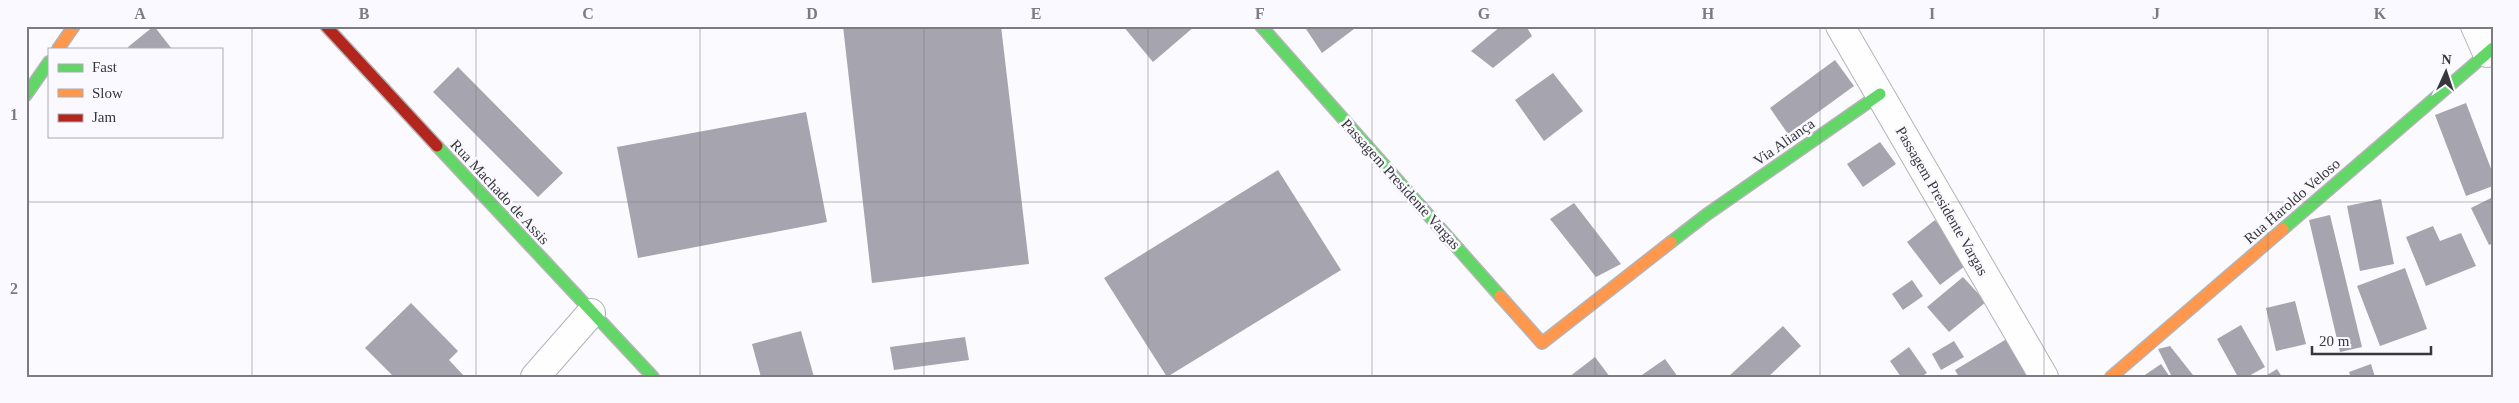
<svg xmlns="http://www.w3.org/2000/svg" width="2519" height="403" font-family="Georgia,serif">
<style>
.building{fill:#a6a4af}
.lines{fill:none;stroke-linecap:round;stroke-linejoin:round}
.street-casing{stroke:#b4b3b6;stroke-width:30}
.fast-casing{stroke:#b4b3b6;stroke-width:14}
.slow-casing{stroke:#b4b3b6;stroke-width:14}
.jam-casing{stroke:#b4b3b6;stroke-width:14}
.street{stroke:#fefeff;stroke-width:28}
.fast{stroke:#63d668;stroke-width:11}
.slow{stroke:#ff974d;stroke-width:11}
.jam{stroke:#b3261e;stroke-width:11}
.grid{fill:none;stroke:#7c7b7f;stroke-width:1;stroke-opacity:0.55}
.labels{text-anchor:middle;stroke-width:5;stroke-linejoin:round;paint-order:stroke}
.street-label{font-size:15px;fill:#38373b;stroke:#faf9ff}
.neatline{fill:none;stroke:#7c7b7f;stroke-width:2}
.grid-label{font-size:16px;text-anchor:middle;font-weight:bold;fill:#7c7b7f}
</style>
<rect width="100%" height="100%" fill="#fbfafe"/>
<path class="building" d="M154,26L172,49H129L128,47Z
M843,26H1001L1029,264L872,283Z
M1123,26H1195L1153,62Z
M1304,26H1358L1322,53Z
M1501,26H1526L1532,36L1493,68L1471,51Z
M1835,60L1854,86L1788,134L1770,108Z
M458,67L563,173L538,197L433,92Z
M1553,73L1583,111L1544,141L1515,100Z
M2466,103L2493,174V186L2466,196L2435,115Z
M806,112L827,222L638,258L617,147Z
M1880,142L1896,164L1863,187L1847,164Z
M1278,170L1341,270L1167,377L1104,278Z
M2493,197V243L2489,245L2471,208Z
M2381,199L2394,264L2360,271L2347,206Z
M1574,203L1621,264L1596,277L1550,219Z
M2330,215L2362,347L2340,352L2309,220Z
M1935,220L1969,263L1940,285L1907,242Z
M2433,226L2440,241L2461,233L2476,266L2426,286L2406,237Z
M2405,268L2427,329L2380,346L2357,286Z
M1963,277L1986,302L1949,332L1927,307Z
M1912,280L1923,296L1903,310L1892,294Z
M2295,301L2306,344L2276,351L2266,308Z
M411,303L458,351L449,360L465,377H394L365,348Z
M2241,325L2265,367L2247,377H2238L2217,339Z
M1783,326L1801,346L1768,377H1728Z
M801,331L814,377H761L752,344Z
M2015,334L2038,370L2026,377H1959L1955,370Z
M965,337L969,360L894,370L890,347Z
M1954,341L1964,357L1941,370L1932,354Z
M2170,346L2193,375L2172,377L2158,349Z
M1909,347L1927,373L1921,377H1901L1890,361Z
M1595,357L1610,377H1569Z
M1665,359L1678,377H1639Z
M2161,364L2170,377H2142Z
M2371,364L2375,377H2351L2349,372Z
M2277,369L2282,377H2264Z"/>
<g class="lines">
<defs>
<path id="street" d="M1840,26L2044,377
M2475,26L2487,53
M535,377L591,313"/>
<path id="fast" d="M1261,26L1500,296
M26,95L49,62
M437,146L653,377
M2283,229L2493,48
M1671,242L1706,215L1880,94"/>
<path id="slow" d="M58,49L74,26
M1500,296L1542,343L1671,242
M2111,377L2283,229"/>
<path id="jam" d="M326,26L437,146"/>
</defs>
<use href="#street" class="street-casing"/>
<use href="#fast" class="fast-casing"/>
<use href="#slow" class="slow-casing"/>
<use href="#jam" class="jam-casing"/>
<use href="#street" class="street"/>
<use href="#fast" class="fast"/>
<use href="#slow" class="slow"/>
<use href="#jam" class="jam"/>
</g>
<path class="grid" d="M252,26V377M476,26V377M700,26V377M924,26V377M1148,26V377M1372,26V377M1595,26V377M1820,26V377M2044,26V377M2268,26V377M26,202H2493"/>
<g class="labels">
<g class="street-label">
<text transform="translate(1784 142) rotate(-35)" y="5">Via Aliança</text>
<text transform="translate(1401 184) rotate(48)" y="5">Passagem Presidente Vargas</text>
<text transform="translate(500 192) rotate(47)" y="5">Rua Machado de Assis</text>
<text transform="translate(1942 201) rotate(60)" y="5">Passagem Presidente Vargas</text>
<text transform="translate(2292 201) rotate(-41)" y="5">Rua Haroldo Veloso</text>
</g>
</g>
<rect width="2519" height="403" fill="none" stroke="#faf9ff" stroke-width="55"/>
<rect x="48" y="48" width="175" height="90" fill="#faf9ff" stroke="#acabb1"/>
<rect x="58" y="64" width="25" height="8" fill="#63d668" stroke="#acabb1"/>
<text x="92" y="72" font-size="15" fill="#38373b">Fast</text>
<rect x="58" y="89" width="25" height="8" fill="#ff974d" stroke="#acabb1"/>
<text x="92" y="98" font-size="15" fill="#38373b">Slow</text>
<rect x="58" y="114" width="25" height="8" fill="#b3261e" stroke="#acabb1"/>
<text x="92" y="122" font-size="15" fill="#38373b">Jam</text>
<g transform="translate(2446 72) rotate(3)" stroke="#faf9ff" stroke-width="4" paint-order="stroke">
<path d="M0-4L9 19L0 12L-9 19Z" fill="#38373b"/>
<text y="-8" font-size="14" font-weight="bold" text-anchor="middle" fill="#38373b">N</text>
</g>
<path d="M2312 346v8h119v-8" fill="none" stroke="#38373b" stroke-width="2.5"/>
<text x="2319" y="346" font-size="15" fill="#38373b" stroke="#faf9ff" stroke-width="4" paint-order="stroke">20 m</text>
<rect x="28" y="28" width="2464" height="348" class="neatline"/>
<g class="grid-label">
<text x="140" y="19">A</text>
<text x="364" y="19">B</text>
<text x="588" y="19">C</text>
<text x="812" y="19">D</text>
<text x="1036" y="19">E</text>
<text x="1260" y="19">F</text>
<text x="1484" y="19">G</text>
<text x="1708" y="19">H</text>
<text x="1932" y="19">I</text>
<text x="2156" y="19">J</text>
<text x="2380" y="19">K</text>
<text x="14" y="120">1</text>
<text x="14" y="294">2</text>
</g>
</svg>
